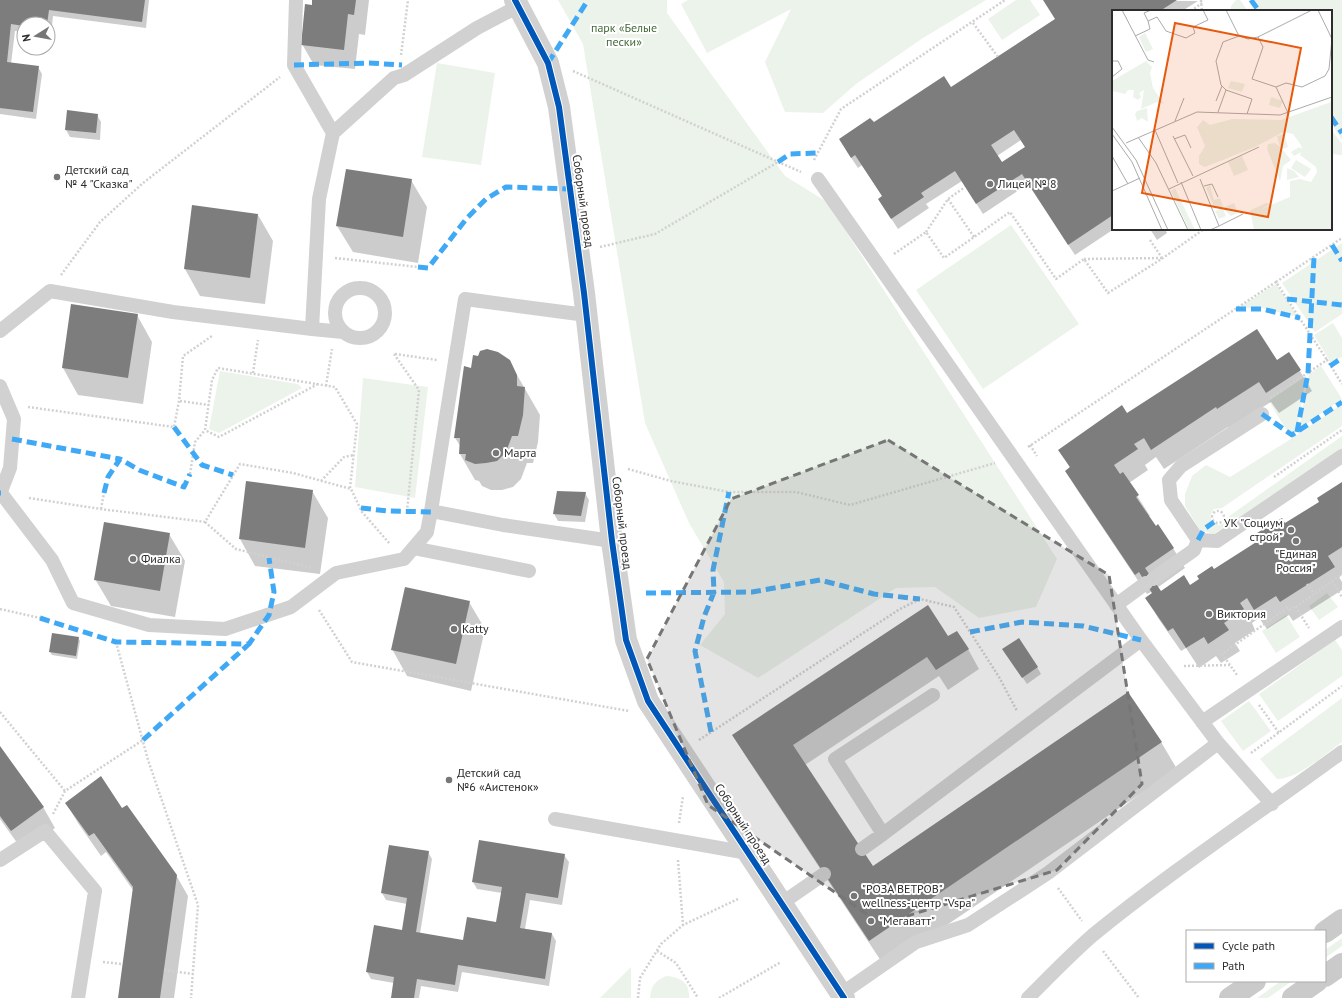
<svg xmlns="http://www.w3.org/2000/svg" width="1342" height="998" font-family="'PT Sans',sans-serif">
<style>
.green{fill:#ecf3ea}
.shadow{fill:#0003;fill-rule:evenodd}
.building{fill:#7d7d7d;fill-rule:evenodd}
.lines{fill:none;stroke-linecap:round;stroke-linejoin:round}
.path{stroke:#d1d1d1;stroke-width:2.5;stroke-dasharray:2 2;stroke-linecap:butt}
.service{stroke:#d1d1d1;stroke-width:14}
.minor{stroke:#d1d1d1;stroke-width:22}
.secondary{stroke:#cacaca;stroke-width:22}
.quiet{stroke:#3fa9f5;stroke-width:5;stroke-dasharray:10 5;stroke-linecap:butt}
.cycleway-casing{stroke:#fff;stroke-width:8}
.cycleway{stroke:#0057b8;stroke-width:6}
.marked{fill:#767676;fill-opacity:0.2;stroke:#767676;stroke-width:3;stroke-dasharray:8 5;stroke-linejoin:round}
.poi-dot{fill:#767676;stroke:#fff;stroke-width:1.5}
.labels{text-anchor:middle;stroke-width:4;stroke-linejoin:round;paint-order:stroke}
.park-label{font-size:12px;fill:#436838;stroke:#fff}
.poi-label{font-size:12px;fill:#2c2c2c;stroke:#fff;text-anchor:start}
.street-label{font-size:12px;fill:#2c2c2c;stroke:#fff}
.inset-road{fill:none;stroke:#ababab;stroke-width:1}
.view{fill:#e8590c;fill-opacity:0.15;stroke:#e8590c;stroke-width:2}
.inset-edge{fill:none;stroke:#2c2c2c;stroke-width:2}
</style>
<rect width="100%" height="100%" fill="#fff"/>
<path class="green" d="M558,0H667V13L785,176L827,202L1057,559L1036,607L979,618L935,587L896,588L758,678L700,645L725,614L724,582L689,523L645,423L583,44Z
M688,0H986L923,38L856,84L823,113L785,112L765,62L791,9L707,53L681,4Z
M1016,0H1030L1040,15L1002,40L988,19Z
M1236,0H1240L1248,11H1231V6Z
M1248,0H1342V140L1331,123V11H1255Z
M437,63L495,73L481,165L422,157Z
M1331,129L1342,144V155L1331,154Z
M1011,225L1079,324L983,389L916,290Z
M1342,243V314L1315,332L1282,283Z
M1276,284L1298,317L1262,308H1238Z
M1333,323L1342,338V357L1331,363L1314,335Z
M1321,366L1342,399L1299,429L1309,374Z
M220,371L298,384L302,388L219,433L209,429Z
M1306,376L1297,430L1292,434L1285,428L1269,401Z
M363,378L428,387L415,498L355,487Z
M1342,404V426L1222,508L1214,509L1210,516L1212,522L1219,525L1225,523L1228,517L1342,436V451L1214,534L1200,530L1185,506V494L1192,476L1206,465L1230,477L1291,439Z
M1327,593L1338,607L1319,620L1309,606Z
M1286,615L1300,637L1276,653L1262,631Z
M1335,640L1342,650V676L1278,721L1259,694Z
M1342,698V742C1325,754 1298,779 1277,779L1260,759Z
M1249,701L1271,731L1243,751L1221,721Z
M1342,938V946L1325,958V950Z
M631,967V998H600Z
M666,976C680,977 690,982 689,998H650C651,986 655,981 666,976Z
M1281,981H1292L1268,998H1257Z"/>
<path class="shadow" d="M0,0H149L146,28L53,16L51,36L48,35V24H24V32L15,31L11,64L38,67L42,74L36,119L0,114Z
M313,0H369L365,35L359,34L355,69L314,65L302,44Z
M1044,0L1198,1L1182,11H1113V229H1114L1075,255L1028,184L983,214L962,181L926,204L929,208L898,229L879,200L883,197L862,165L858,168L846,150L873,124L951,88L1056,19ZM1021,140L1026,148L1002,163L997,156Z
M97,115L101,122L100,140L70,137L66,130Z
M411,180L427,207L418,263L353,252L337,226Z
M193,207L258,215L273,241L265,304L200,296L185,269Z
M1150,229H1165L1167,233L1157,240Z
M137,315L152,342L143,404L78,395L63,368Z
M1289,353L1312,391L1279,413L1271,402L1229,428L1228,427L1164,469L1156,457L1145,465L1148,470L1129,483L1150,516H1148L1173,548L1185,568L1157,588L1160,592L1190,586L1320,502L1342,484V575L1339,577L1342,582V590L1293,621L1289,615L1267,629L1259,618L1252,623L1255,630L1235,643L1240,651L1221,663L1216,656L1199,668L1186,648L1181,651L1158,618L1147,598L1153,594L1151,592L1147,594L1078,491L1066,471L1070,468L1059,450L1127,414L1277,361Z
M509,361L540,415L538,442L533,463H527L521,479L513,487L502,490H491L482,486L479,481L475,480L460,454L461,447L455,438L472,369Z
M247,483L312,491L328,518L320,574L255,566L240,539Z
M558,492L585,493L589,500L585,522L558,521L554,514Z
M169,534L185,561L175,617L111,606L95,579Z
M469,602L485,629L471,691L407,676L392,649Z
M948,637L968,649L979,669L948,690L939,676L805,765L873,867L1161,742L1177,769L885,967L745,755L733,735Z
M78,638L80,641L77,659L52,655L50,652Z
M1008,656L1037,667L1041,674L1027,684Z
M0,747L43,807L55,828L23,851L0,819Z
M66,803L122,810L176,875L188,896L174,998H119L133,890L106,852L101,856L78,823Z
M428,852L432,859L420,934L464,941L497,923L502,893L477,889L473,882L564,855L569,862L562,905L530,900L525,929L552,934L556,941L549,986L462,972L458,992L421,986L419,998H392L394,983L371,979L367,972L403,931L407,904L386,900L382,893Z"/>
<path class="building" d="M0,0H145L142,22L49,10L47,24H24V26L11,24L7,62L39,66L33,112L0,108Z
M312,0H356L354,15L348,14L344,50L301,45L305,4L312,5Z
M1043,0H1177L1163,9L1165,11H1113V215L1068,245L1022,174L976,204L955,171L921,193L924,197L891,219L878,199L882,196L855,155L851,158L839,139L870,118L874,122L944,76L951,87L1055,19ZM1014,130L1025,147L1002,162L991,145Z
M67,110L98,114L96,133L65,130Z
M346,169L412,179L403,237L336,226Z
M192,205L258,214L250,278L184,269Z
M71,304L138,314L128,378L62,368Z
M1257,329L1277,360L1289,352L1301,370L1266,393L1259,382L1217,409L1216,407L1151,450L1144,438L1134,444L1138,449L1114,465L1120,474L1123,472L1139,495L1136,497L1156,526L1158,524L1174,548L1145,568L1161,591L1184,575L1190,585L1199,579L1197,576L1212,566L1214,569L1261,539L1257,533L1282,518L1285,523L1319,502L1317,498L1342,482V547L1328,556L1335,567L1280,602L1276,596L1254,610L1247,598L1240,603L1244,609L1224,623L1229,630L1208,644L1204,637L1186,648L1173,628L1168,631L1145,598L1152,593L1139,572L1135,575L1065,471L1070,467L1058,450L1122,405L1127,413Z
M487,349L498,352L510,360L517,375V386L525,387L523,415L518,436H512L506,452L497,461L486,463L475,464L465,460L466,454H459L460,438H454L464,366L471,368L473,355L478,356L480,351Z
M246,481L313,490L305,548L239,539Z
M557,491L586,492L581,516L553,514Z
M104,522L170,533L160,591L94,580Z
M405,587L470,601L456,664L391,650Z
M928,605L948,636L957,631L969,649L936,670L927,657L793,745L873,866L1128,692L1162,742L869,941L732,735Z
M52,633L79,637L76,656L49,652Z
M1019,638L1038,667L1022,678L1002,649Z
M0,746L44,807L11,831L0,816Z
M101,776L122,808L127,805L177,875L160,998H118L133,887L94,833L89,836L65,803Z
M479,840L565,854L558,898L526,893L520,928L552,933L545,979L458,965L455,985L417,979L414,998H391L394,977L366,972L374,925L402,930L407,898L381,893L389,845L429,851L416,932L463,940L467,917L496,922L502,887L472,882Z"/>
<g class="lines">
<path class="path" d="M1201,0L1202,11
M1191,11L1202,3
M973,23L998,57
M401,55L408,0
M573,71L801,172
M814,160L841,109L1005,0
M948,199L974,237
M926,232L948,199L965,187
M1150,240L1162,258
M600,247L655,234L778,162
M894,254L926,232L944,258L1010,212L1056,279L1084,259L1108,293L1163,258L1204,229
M335,258L418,267
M1084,259L1162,258
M61,275L100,222L143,183L280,77
M1276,282L1342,238
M394,354L419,390L407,511
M395,354L437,360
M253,373L258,340
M318,384L219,437L205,430L212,380L218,368L335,387L357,424L350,488
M326,386L332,349
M1270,398L1327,360L1342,384
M180,401L209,405
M28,407L174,427L179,401L183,356L212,336
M1030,445L1037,456
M1028,447L1276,282L1327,360
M628,469L671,481L729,492H796L850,505L995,463
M190,474L195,442L205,430
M1274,477L1342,430
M321,481L344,457L354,455
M29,498L101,509L205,522L240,464L293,473L351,489L362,512L390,544
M101,509L104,493
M1212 517a6 6 0 1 1 12 0a6 6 0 1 1-12 0Z
M205,522L236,549L312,568
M1332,581L1342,597
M1307,584L1314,594
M1296,607L1342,574
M0,609L40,618
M319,610L352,662L629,711
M116,642L148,760L198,905L191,998
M1230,665L1222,654L1287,608L1289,610L1295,606L1309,628
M1184,666L1230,665L1237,675
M1259,705L1279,733
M0,712L65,791
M699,740L900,609L920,599L954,607L999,677L1017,711
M1251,753L1342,686
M53,814L65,791L143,740
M679,823L683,796
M678,860L683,925
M1058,888L1082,921
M657,951L676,963L698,998
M1103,951L1139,998
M103,962L122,964
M164,970L193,974
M638,998L640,978L661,944L683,925L738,899
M719,998L781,962"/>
<path class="service" d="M296,0L294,65L333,133
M818,179L1141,640L1218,743L1272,804
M335 313a25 25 0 1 1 50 0a25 25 0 1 1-50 0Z
M586,315L465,299L431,511L503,525L612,541
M312,329L343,332
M0,331L50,291L173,312L312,329L319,199L333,133L394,78L404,75L477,28L519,6
M0,386L14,419L10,468L0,494
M1,493L52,560L73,603L149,625L225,629L291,607L336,573L404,559L427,532L431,511
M1198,540L1171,500L1169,480L1181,466L1262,414
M413,548L529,571
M1153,579L1194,550L1198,540L1217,541L1342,456
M1116,605L1146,583
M1202,722L1342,627
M555,819L748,853
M883,834L835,759L933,695
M862,849L883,834L1141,640
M0,860L45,831L95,891L78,998
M782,903L824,874
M841,994L916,942L968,925L1048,873L1218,743
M1028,998C1049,977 1070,955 1093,935C1173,870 1259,813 1342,752"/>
<path class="minor" d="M515,0L548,63L559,107L584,293L612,541L626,640L648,701L844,998"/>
<path class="secondary" d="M1325,932L1342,920
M1325,976L1342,964
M1230,998L1255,981
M1293,998L1317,981"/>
<path class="quiet" d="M1251,0L1259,11
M548,63L588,0
M294,65L369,63L402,65
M1331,117L1342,133
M778,162L790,154L818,153
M1332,245L1342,261
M418,267L428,268L467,218L486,199L506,187L570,189
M1287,299L1342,305
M1236,309H1262L1300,318
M1330,366L1342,358
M1262,414L1292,435L1342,402
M174,427L202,465L233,475
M1297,432L1308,373L1314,257
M12,439L120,459
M0,493H1
M104,493L108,477L120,459L139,470L184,487L190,474
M361,508L388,511L434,512
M1198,540L1204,529L1214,522
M646,593L752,592L820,580L874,594L920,599
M40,618L116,642L249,644L269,615L274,592L269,558
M970,632L1022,622L1083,626L1141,640
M711,732L695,651L704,617L714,592L713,570L729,492
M143,740L249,644"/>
<defs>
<path id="cycleway" d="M515,0L548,63L559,107L584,293L612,541L626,640L648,701L844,998"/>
</defs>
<use href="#cycleway" class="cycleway-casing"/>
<use href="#cycleway" class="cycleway"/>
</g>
<path class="marked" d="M888,440L1109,575L1142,784L1057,870L881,924L708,805L647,659L731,499Z"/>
<g class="poi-dot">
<circle cx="57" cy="177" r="4"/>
<circle cx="990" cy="184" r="4"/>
<circle cx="496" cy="453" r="4"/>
<circle cx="1291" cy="530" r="4"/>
<circle cx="1296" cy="541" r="4"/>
<circle cx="133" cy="559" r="4"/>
<circle cx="1209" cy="614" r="4"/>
<circle cx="454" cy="629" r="4"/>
<circle cx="449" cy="780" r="4"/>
<circle cx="854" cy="896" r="4"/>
<circle cx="871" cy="921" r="4"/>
</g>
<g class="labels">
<g class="park-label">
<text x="624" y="32">парк «Белые<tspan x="624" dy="14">пески»</tspan></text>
</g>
<g class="poi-label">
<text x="65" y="174">Детский сад<tspan x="65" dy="14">№ 4 "Сказка"</tspan></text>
<text x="998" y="188">Лицей № 8</text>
<text x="504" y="457">Марта</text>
<text x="1283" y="527" text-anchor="end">УК "Социум<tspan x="1283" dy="14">строй"</tspan></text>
<text x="1296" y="558" text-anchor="middle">"Единая<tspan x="1296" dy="14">Россия"</tspan></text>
<text x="141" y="563">Фиалка</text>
<text x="1217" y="618">Виктория</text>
<text x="462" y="633">Katty</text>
<text x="457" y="777">Детский сад<tspan x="457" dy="14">№6 «Аистенок»</tspan></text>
<text x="862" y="893">"РОЗА ВЕТРОВ"<tspan x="862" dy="14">wellness-центр "Vspa"</tspan></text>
<text x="879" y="925">"Мегаватт"</text>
</g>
<g class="street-label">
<text transform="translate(583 201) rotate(82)" y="4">Соборный проезд</text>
<text transform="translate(622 523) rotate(83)" y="4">Соборный проезд</text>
<text transform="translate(743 824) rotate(57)" y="4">Соборный проезд</text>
</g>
</g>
<g transform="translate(1112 10)">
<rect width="220" height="220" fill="#fff"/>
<path d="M33,23L41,39L34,42L27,27ZM34,51L40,57L38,63L41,78L52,94L45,92L29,99L32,80L27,83L29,87L26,90L21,87L22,80H16L13,84L0,81V71ZM119,71L133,74L130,82L116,78ZM159,87L171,91L168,98L157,95ZM219,92L220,220H142L139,204H137L139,200L154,193L159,194L150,199L178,187V171L188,169L199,172L205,162L204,157L188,145L189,142L182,146L179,142L187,137L190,139L189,135L181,124L171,122L143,137L93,157L87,154V146L93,136L85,117L91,110L98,115L120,109L169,110ZM35,98L36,112L30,108L25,111L23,104L25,101ZM172,124L176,137L170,139L179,150L171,156L168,171L155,139L156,134L163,133L168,137L165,126ZM130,146L136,160L122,166L116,152ZM184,150L199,159L193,167L179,158ZM175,158L182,161L187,167L175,170ZM98,175L102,190L108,188L111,196L103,199L94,178ZM63,178L83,220H77L59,181ZM122,193L126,203L119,206L111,199L114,206L107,209L103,201Z" fill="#ecf3ea"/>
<path class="inset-road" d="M10,0L36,50L42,52M114,0L127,26L136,29L146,27L200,0M36,11L32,3L39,0M23,26L38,19L36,11L45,7L54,21L74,28L83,23L81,17L96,10L91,0M146,27L151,37L140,69L164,77L176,103M0,51H6L10,59L0,67M164,77L174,73L190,77L213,66L217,59L220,29L206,0M114,80L109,75L104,51L111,32L127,26M104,91L110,76M106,102L114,80L140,89L135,104M63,111L72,88M0,117L24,150L56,220M43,120L66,173M0,124L20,152L50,220M61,126L81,166M26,127L44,153L76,220M62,129L73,125L79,138M14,133L85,102L168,105L220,87M0,146L16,174M88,169L107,216L98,220M69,172L89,220M92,176L100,174L106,187M57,179L147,137M0,181L28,168M107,216L131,204"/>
<path class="view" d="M63,13L189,38L156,207L30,183Z"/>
<rect width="220" height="220" class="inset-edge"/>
</g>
<rect x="1186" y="930" width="140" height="52" fill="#ffffff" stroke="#ababab"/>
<rect x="1194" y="943" width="20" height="6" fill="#0057b8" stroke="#ababab"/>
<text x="1222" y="950" font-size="12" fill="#2c2c2c">Cycle path</text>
<rect x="1194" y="963" width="20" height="6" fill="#3fa9f5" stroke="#ababab"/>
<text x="1222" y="970" font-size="12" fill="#2c2c2c">Path</text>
<g transform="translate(36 36) rotate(259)"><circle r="19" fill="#ffffff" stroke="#ababab"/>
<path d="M0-3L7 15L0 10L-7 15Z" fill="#767676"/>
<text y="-6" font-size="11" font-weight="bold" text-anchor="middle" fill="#2c2c2c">N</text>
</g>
</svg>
